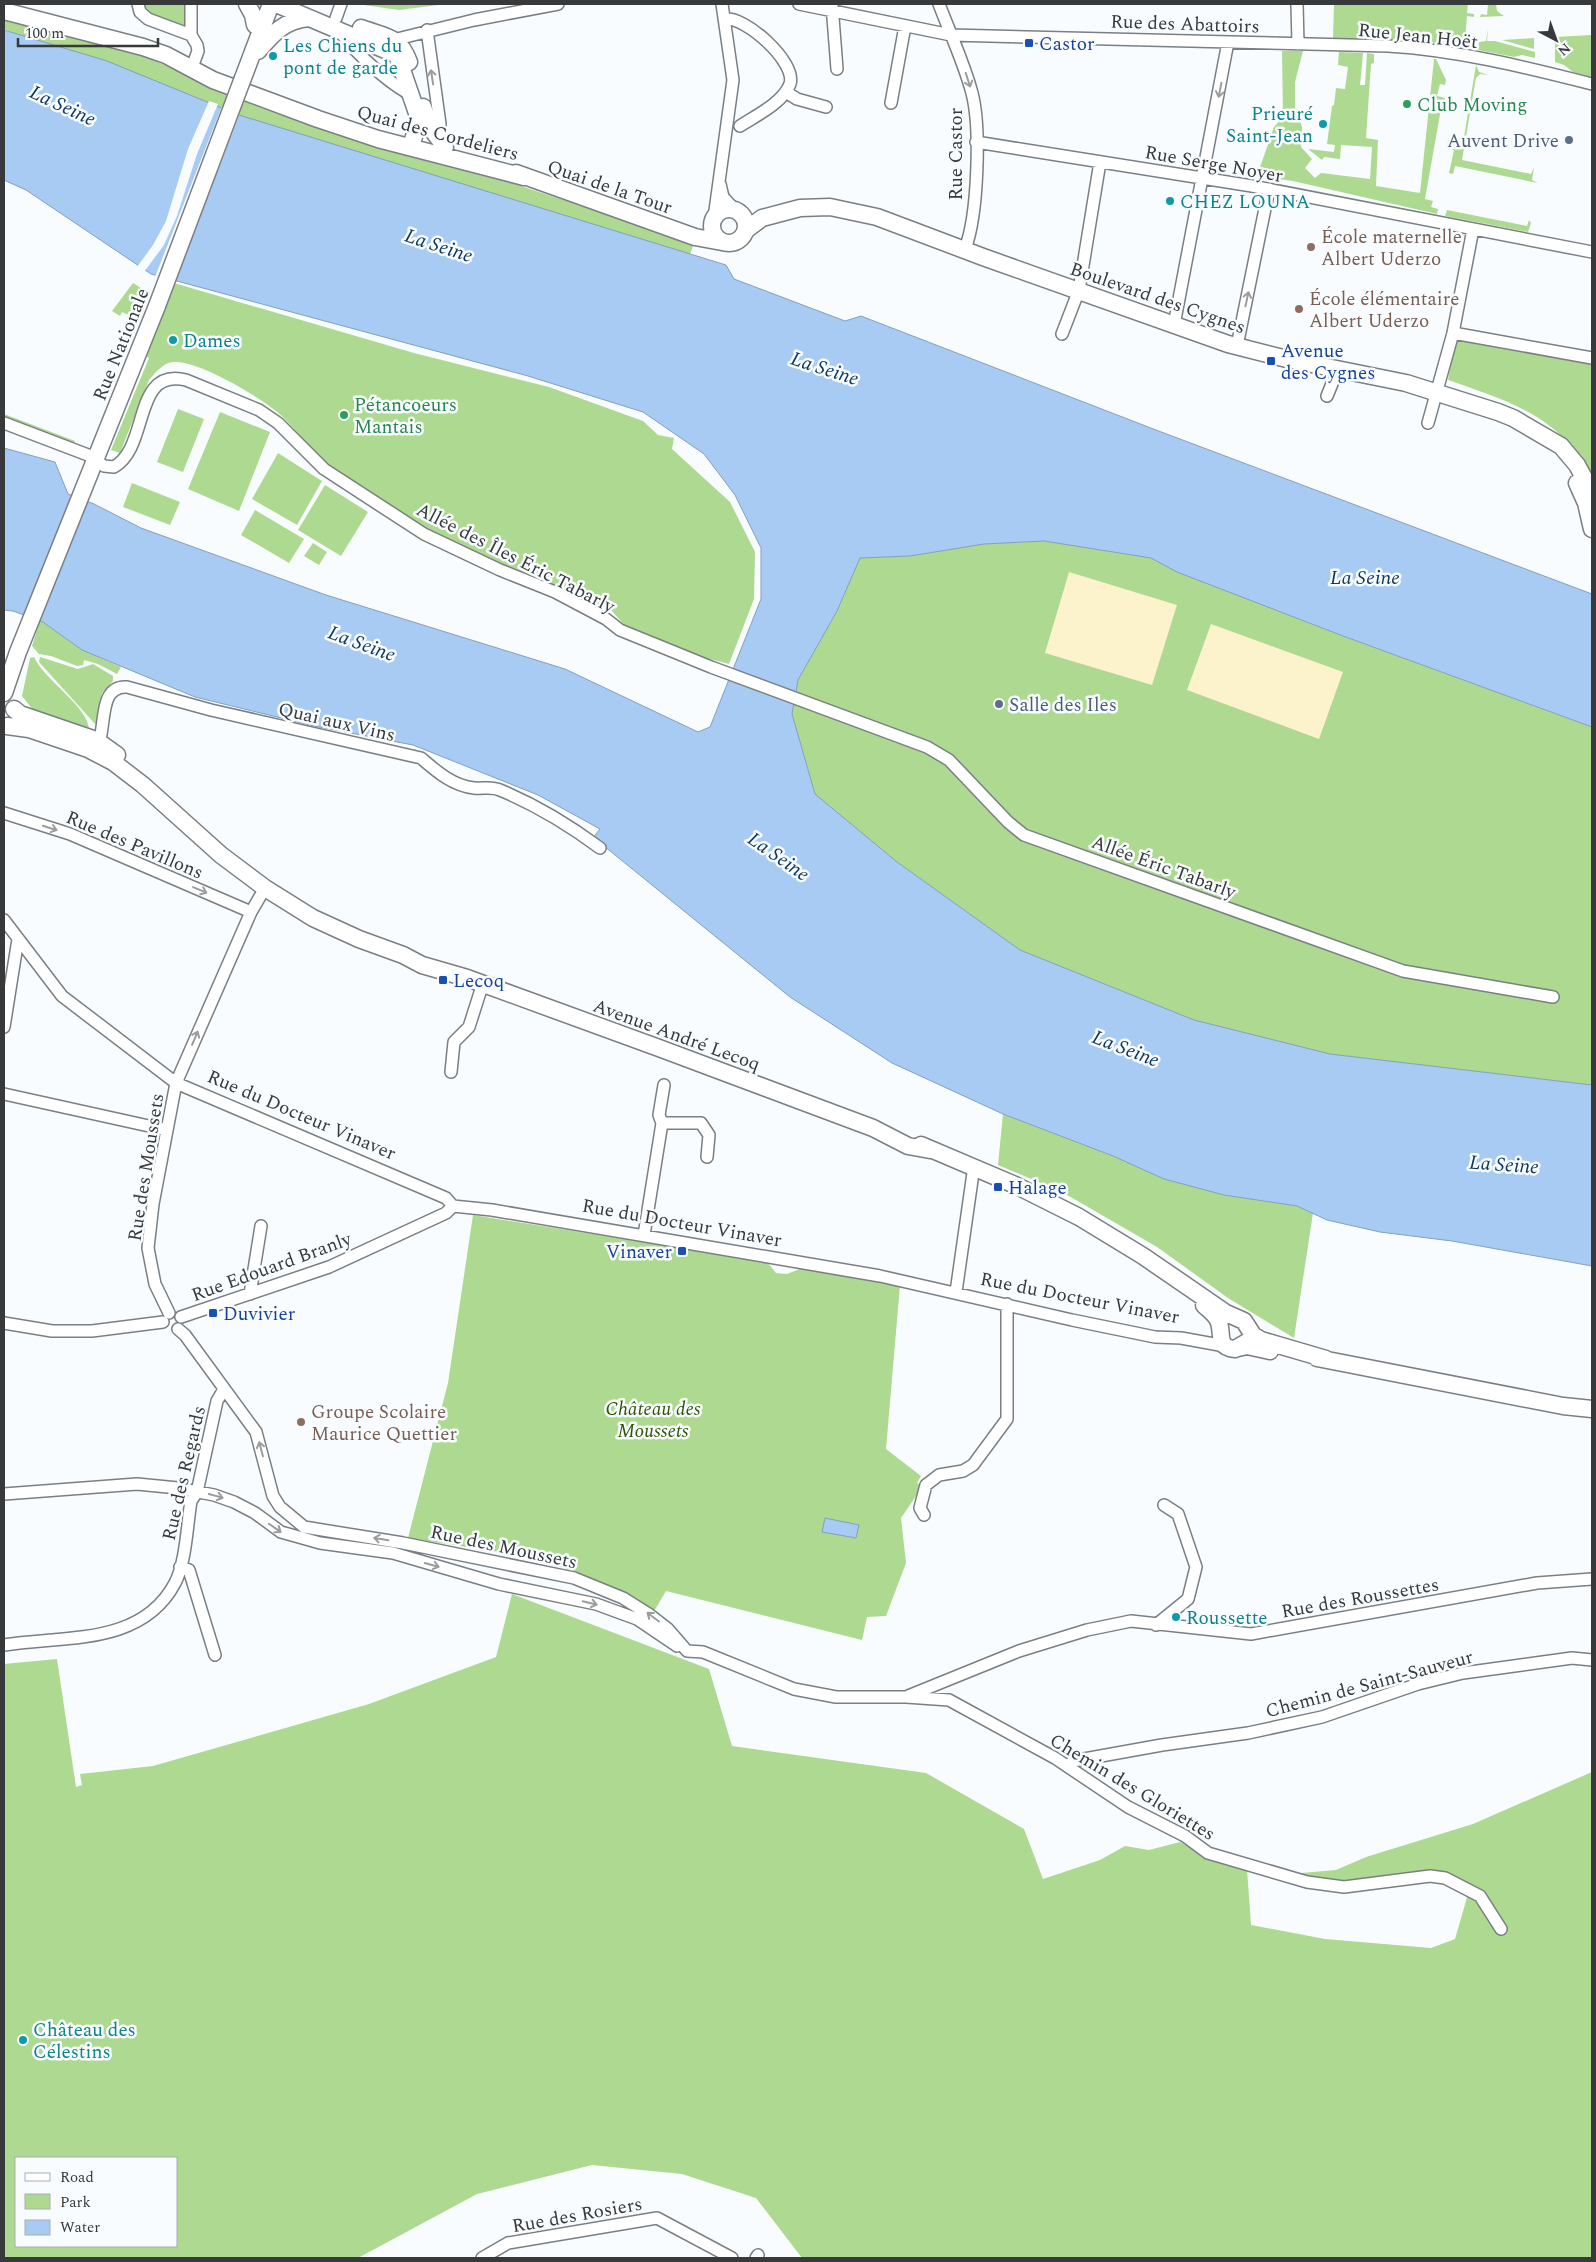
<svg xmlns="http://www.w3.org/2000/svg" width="1596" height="2262" font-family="Spectral,serif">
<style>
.green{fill:#add991;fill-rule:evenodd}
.sand{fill:#fcf2cc}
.water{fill:#a7cbf3;stroke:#859fbc}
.pier{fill:#f9fcfe}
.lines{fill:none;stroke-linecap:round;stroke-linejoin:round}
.minor-casing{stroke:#7a7f84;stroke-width:14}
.secondary-casing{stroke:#7a7f84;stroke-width:19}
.minor{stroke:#fff;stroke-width:11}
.secondary{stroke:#fff;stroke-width:16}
.secondary-bridge-casing{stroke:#7a7f84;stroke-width:19;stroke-linecap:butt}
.secondary-bridge{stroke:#fff;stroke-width:16}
.oneway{stroke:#9b9c9d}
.transit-dot{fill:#1a4fb4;stroke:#f9fcfe;stroke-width:2}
.culture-dot{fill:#0f9aa8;stroke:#f9fcfe;stroke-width:2}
.leisure-dot{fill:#2e9e5b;stroke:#f9fcfe;stroke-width:2}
.service-dot{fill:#5c6f8a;stroke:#f9fcfe;stroke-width:2}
.education-dot{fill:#8d6e63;stroke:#f9fcfe;stroke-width:2}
.labels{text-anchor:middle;stroke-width:5;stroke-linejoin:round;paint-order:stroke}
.street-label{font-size:19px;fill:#37393b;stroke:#f9fcfe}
.transit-label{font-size:19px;fill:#164399;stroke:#f9fcfe;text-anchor:start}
.culture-label{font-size:19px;fill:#0d838f;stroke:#f9fcfe;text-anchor:start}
.leisure-label{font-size:19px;fill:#27864d;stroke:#f9fcfe;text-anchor:start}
.service-label{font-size:19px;fill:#4e5e75;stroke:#f9fcfe;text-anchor:end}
.education-label{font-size:19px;fill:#785e54;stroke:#f9fcfe;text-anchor:start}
.park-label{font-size:19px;font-style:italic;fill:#2c5400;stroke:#f9fcfe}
.water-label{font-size:20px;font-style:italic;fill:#0c3760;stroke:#f9fcfe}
</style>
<rect width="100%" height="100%" fill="#f9fcfe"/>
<path class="green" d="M144,4H187L190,28L148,16L143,8Z
M357,4H446L399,10Z
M1334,4H1468L1467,13L1474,14V17L1467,16L1465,41L1462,42V47L1405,40L1333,38Z
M1488,4H1496L1497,11L1504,16L1480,17L1481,14L1487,15Z
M4,18L135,52L223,91L304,121L429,162L521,186L694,243L689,257L261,128L4,29Z
M1488,29L1487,41H1495L1535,52V58L1522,55L1514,57L1478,50L1479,42L1486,41Z
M1592,35V77L1573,72L1564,65L1555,62V37Z
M1534,38V49L1502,40Z
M1282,51H1303L1295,82V108L1302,127L1301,147L1312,159L1305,168L1315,178L1321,173L1370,179L1372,147L1341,145L1340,159L1324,157L1322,160L1308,149L1334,152L1335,145L1327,144L1332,106L1334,105L1336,88L1345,89L1348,67L1338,65L1339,52L1363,53L1360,85H1365L1367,53L1374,54V63L1371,64L1366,138L1378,140L1376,186L1420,193L1434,59H1436L1446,80L1445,85L1440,84L1437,96L1445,98L1444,103H1442L1425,199L1433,201L1431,207L1438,209L1437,214L1293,181L1257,176L1274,127L1283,117Z
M1476,65L1479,72L1488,75L1480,74L1476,78L1462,160L1531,174L1534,167L1532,180L1538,183L1455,166L1453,174L1449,173L1454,150L1447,148L1448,140L1463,143Z
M1447,210L1527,226L1529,220L1531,223L1528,232L1445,216Z
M133,283L149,293L137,325L128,321L131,316L122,312L120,316L112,311Z
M174,283L414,353L549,387L643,421L658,435L674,438L672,449L730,502L755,552L754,599L729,664L702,657L626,627L612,611L590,605L501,567L430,532L318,458L319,455C303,441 292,424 276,411C256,395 198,360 173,362C163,363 156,372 149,380L120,453L111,450L149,358L146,356Z
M1456,334L1592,362V473C1554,414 1511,402 1448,380Z
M178,409L204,419L183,472L157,462Z
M220,412L270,432L239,511L188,489Z
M4,414L75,441L73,444L4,417Z
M278,453L322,481L297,525L252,499Z
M132,483L180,502L170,525L123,507Z
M325,485L368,512L341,556L298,530Z
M255,510L304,539L289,563L241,535Z
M1044,541L1151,558L1178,572L1343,636L1592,727V1085L1330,1054L1194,1020L1020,950L897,862L815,794L792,714L798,680L837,611L860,558L910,556L984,544Z
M313,543L327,552L319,565L304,556Z
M40,620L82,650L121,667L117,674L98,664L84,660L83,665L77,666L51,656L39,654L32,646Z
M34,657C44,680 89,707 89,730L34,711L22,696L30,658Z
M40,657L78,669L93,664L113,676V681L102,693L96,725L39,662Z
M1003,1114L1113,1156L1164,1179L1224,1195L1297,1206L1313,1213L1294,1338L1228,1298L1157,1247L1062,1192L998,1165Z
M473,1215L767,1262L776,1273L787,1274L802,1268L900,1285L886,1449L921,1476L917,1483L923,1486L901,1518L906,1563L886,1616L867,1617L862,1640L666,1591L653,1613L612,1589L543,1559L408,1538L448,1383Z
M512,1594L709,1669L732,1746L926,1773L1024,1829L1043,1879L1100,1860L1125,1846L1149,1850L1180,1842L1210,1857L1247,1869L1251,1925L1325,1939L1431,1948L1455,1939L1470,1887L1450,1875L1340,1884L1311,1879L1301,1873L1336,1870L1366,1857L1473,1824L1592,1772V2258H802L756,2198L682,2174L592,2165L477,2194L358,2258H4V1664L57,1659L76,1787L82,1785L80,1774L153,1766L369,1704L496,1657ZM16,2158H176V2246H16Z"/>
<path class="sand" d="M1069,572L1177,605L1152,685L1045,653Z
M1211,624L1343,672L1319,739L1187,690Z"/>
<path class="water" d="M4,30L107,61L239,115L726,265L734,279L845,321L861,316L1156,430L1592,594V727L1343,636L1177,572L1151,558L1044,541L984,544L910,556L860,558L837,611L798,680L792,714L815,794L897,862L1020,950L1194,1020L1330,1054L1592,1085V1266L1452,1241L1380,1232L1327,1220L1297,1206L1224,1195L1164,1179L1113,1156L1003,1114L892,1063L790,997L599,842L592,839L600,829L538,795L413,745L314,726L195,697L82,650L43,622L13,611L4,610V448L55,462L68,494L94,504L141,528L326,595L565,669L698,732L710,727L761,599V548L735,495L704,454L643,412L528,376L151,274L26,190L4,180Z
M825,1518L859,1525L856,1538L822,1532Z"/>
<path class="pier" d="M209,101L218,104L197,154L177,216L164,245L144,272L137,267L153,245L166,221L188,149Z
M222,106L240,113L175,282L155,277Z"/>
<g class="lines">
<defs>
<path id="minor" d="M138,4L140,12L148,19L191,35
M191,4V35L197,45L198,51L191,70
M799,4L951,35L1388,46C1457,50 1525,67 1592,84
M939,4C950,33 964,63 972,93C981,128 978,215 965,249
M1297,4L1298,44
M832,5L837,69
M336,18L341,4
M724,19C744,15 797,62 790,84C783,103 755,116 740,126
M427,30L440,124L428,128
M342,34C355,53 391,85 412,95
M389,41L474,20L558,4
M786,92L797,99L826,107
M891,103L905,26
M976,142L1252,186L1592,252
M720,184L723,197L735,210
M714,218L733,80L722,4
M1174,325L1228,42
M1453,333L1592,358
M1062,334L1079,290L1100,162
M1237,346L1269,189
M1327,396L1338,369
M4,423L88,455L104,466L114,467C150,447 132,367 186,380L259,410L278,423L324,469L424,534L500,570L555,592L606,619L620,630L711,667L927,747L949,760L1008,822L1024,835L1403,971L1553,997
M1428,423L1453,333L1473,229
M97,749C107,729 97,685 127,687L211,710L421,758C436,771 453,786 474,788C483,789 491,786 500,790C536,805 569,825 600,848
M4,813L70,834L251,912
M4,920L62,996L176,1083L446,1198L453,1206L492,1210L880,1276L1072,1320L1155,1337L1181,1338L1225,1346
M4,1027L18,939
M451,1072L454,1042L469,1027L483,983
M4,1094L167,1130
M662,1123H701L709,1135L707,1157
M644,1235L662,1123L659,1115L664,1085
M956,1292L974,1166
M250,1294L261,1226
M169,1313L155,1284L148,1248L153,1204L176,1083L251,912L265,888
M181,1317L329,1267L446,1213L453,1206
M4,1323L52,1331H92L163,1322
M178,1329L185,1335L256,1432L273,1496L280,1507L304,1527L403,1543L574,1578L623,1598L650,1615L668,1629L687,1651L703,1652L794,1689L836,1697H906L949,1700L1055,1758L1128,1807L1185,1836L1208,1853L1307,1882L1344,1887L1430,1876L1445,1878L1480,1896L1501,1929
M4,1494L137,1484L178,1488L214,1495L234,1502L255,1513L281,1532L320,1543L393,1553L499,1584L596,1604L637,1619L677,1646
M924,1515L920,1508L926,1485L939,1475L963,1471L973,1465L1007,1419V1304
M180,1567L189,1570L215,1655
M1156,1625L1188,1599L1196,1567L1178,1514L1164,1505
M4,1645C63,1635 141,1647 175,1583C186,1562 187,1525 191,1501L197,1492L217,1401L224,1389
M908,1696L1019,1651L1087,1630L1131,1621L1251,1634L1537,1583L1592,1579
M1069,1766L1073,1761L1162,1745L1248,1733L1322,1717L1418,1684L1463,1673L1572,1658L1592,1660
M482,2258L508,2243L657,2218L732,2258
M756,2258L758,2255"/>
<path id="secondary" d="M247,4L253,15L255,25
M276,4L397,55L419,119L411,147
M4,11L143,47L166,55L213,80L318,119L378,139L524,177
M361,28C385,37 399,35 409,62
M258,51C273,33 285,20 309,18
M243,78L271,4
M423,107L430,127L445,147
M516,173L695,237L722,242
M712 226a17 17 0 1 1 34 0a17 17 0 1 1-34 0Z
M746,230L762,218L800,208L830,207L877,217L983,257L1228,344L1287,359L1406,383L1498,412L1513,418L1561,446L1577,465L1592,493
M1577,483L1586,503L1592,529
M4,693L18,652L157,306
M14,709L20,714L96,740L117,755
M7,726L29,729L88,749L113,762L143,785L221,855L265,888L313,918L359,939L403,955L422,965L467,978L659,1048L873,1128L908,1146L930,1150
M921,1145L1015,1185L1079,1217L1143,1256L1226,1313L1244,1321L1253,1335L1261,1340L1326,1359
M1204,1305C1209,1310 1215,1314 1218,1320C1224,1333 1215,1347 1235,1349L1247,1342
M1238,1348L1247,1346L1270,1351
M1317,1358L1563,1406L1592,1409"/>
</defs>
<use href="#minor" class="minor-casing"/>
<use href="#secondary" class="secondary-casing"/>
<use href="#minor" class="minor"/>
<use href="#secondary" class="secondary"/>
<defs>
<path id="secondary-bridge" d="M157,306L243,78"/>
</defs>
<use href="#secondary-bridge" class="secondary-bridge-casing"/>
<use href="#secondary-bridge" class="secondary-bridge"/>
</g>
<defs><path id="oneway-shaft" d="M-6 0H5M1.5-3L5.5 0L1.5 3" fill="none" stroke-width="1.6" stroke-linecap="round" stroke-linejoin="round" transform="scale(1.25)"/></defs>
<g class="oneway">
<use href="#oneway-shaft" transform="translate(432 77) rotate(-99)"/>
<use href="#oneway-shaft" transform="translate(968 80) rotate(72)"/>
<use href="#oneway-shaft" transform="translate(1220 90) rotate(101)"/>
<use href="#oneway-shaft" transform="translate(1247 299) rotate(-78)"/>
<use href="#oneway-shaft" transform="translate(50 828) rotate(18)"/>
<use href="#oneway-shaft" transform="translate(200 890) rotate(23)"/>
<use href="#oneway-shaft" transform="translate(195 1038) rotate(-67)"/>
<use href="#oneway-shaft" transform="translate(261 1449) rotate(-105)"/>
<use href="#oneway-shaft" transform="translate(216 1496) rotate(15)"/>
<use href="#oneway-shaft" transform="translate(275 1528) rotate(35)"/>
<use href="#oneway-shaft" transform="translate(381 1539) rotate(-170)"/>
<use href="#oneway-shaft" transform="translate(432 1565) rotate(16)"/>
<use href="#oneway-shaft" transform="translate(590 1603) rotate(13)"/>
<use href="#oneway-shaft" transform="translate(653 1617) rotate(-143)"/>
</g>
<g class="transit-dot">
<rect x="1024" y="38" width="10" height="10" rx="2.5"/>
<rect x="1266" y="356" width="10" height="10" rx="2.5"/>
<rect x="438" y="975" width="10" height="10" rx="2.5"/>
<rect x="993" y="1182" width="10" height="10" rx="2.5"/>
<rect x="677" y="1246" width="10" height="10" rx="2.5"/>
<rect x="208" y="1308" width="10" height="10" rx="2.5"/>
</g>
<g class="culture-dot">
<circle cx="273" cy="56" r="5"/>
<circle cx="1323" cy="124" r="5"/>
<circle cx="1170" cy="201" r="5"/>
<circle cx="173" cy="340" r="5"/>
<circle cx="1176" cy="1617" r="5"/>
<circle cx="23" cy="2040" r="5"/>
</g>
<g class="leisure-dot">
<circle cx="1407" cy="104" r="5"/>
<circle cx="344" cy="415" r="5"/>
</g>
<g class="service-dot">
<circle cx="1569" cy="140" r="5"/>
<circle cx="999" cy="704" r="5"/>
</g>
<g class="education-dot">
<circle cx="1311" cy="247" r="5"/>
<circle cx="1299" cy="309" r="5"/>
<circle cx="301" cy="1422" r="5"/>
</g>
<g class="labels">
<g class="street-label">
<text transform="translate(1185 23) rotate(2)" y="7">Rue des Abattoirs</text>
<text transform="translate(1418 35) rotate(6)" y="7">Rue Jean Hoët</text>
<text transform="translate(438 132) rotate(15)" y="7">Quai des Cordeliers</text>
<text transform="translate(955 154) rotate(-90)" y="7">Rue Castor</text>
<text transform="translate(1214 163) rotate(10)" y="7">Rue Serge Noyer</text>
<text transform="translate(610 186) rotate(19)" y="7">Quai de la Tour</text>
<text transform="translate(1158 297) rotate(19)" y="7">Boulevard des Cygnes</text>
<text transform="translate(120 344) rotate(-68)" y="7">Rue Nationale</text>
<text transform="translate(516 557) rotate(27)" y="7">Allée des Îles Éric Tabarly</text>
<text transform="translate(337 721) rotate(13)" y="7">Quai aux Vins</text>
<text transform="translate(135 844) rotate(23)" y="7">Rue des Pavillons</text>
<text transform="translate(1164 866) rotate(20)" y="7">Allée Éric Tabarly</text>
<text transform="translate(677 1034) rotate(20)" y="7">Avenue André Lecoq</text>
<text transform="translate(302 1114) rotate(23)" y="7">Rue du Docteur Vinaver</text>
<text transform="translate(145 1167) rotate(-81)" y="7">Rue des Moussets</text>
<text transform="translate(682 1222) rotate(10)" y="7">Rue du Docteur Vinaver</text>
<text transform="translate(271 1266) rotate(-20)" y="7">Rue Edouard Branly</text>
<text transform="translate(1080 1297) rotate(11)" y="7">Rue du Docteur Vinaver</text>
<text transform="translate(183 1473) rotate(-77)" y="7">Rue des Regards</text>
<text transform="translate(504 1546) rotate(12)" y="7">Rue des Moussets</text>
<text transform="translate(1360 1597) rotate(-10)" y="7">Rue des Roussettes</text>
<text transform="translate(1369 1683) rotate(-15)" y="7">Chemin de Saint-Sauveur</text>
<text transform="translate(1133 1786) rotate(31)" y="7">Chemin des Gloriettes</text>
<text transform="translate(577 2214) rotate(-10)" y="7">Rue des Rosiers</text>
</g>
<g class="transit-label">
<text x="1039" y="50">Castor</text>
<text x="1281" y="357">Avenue<tspan x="1281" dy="22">des Cygnes</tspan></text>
<text x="453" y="987">Lecoq</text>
<text x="1008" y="1194">Halage</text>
<text x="672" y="1258" text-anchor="end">Vinaver</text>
<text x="223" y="1320">Duvivier</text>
</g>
<g class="culture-label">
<text x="283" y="52">Les Chiens du<tspan x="283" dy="22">pont de garde</tspan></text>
<text x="1313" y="120" text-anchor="end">Prieuré<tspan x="1313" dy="22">Saint-Jean</tspan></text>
<text x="1180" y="208">CHEZ LOUNA</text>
<text x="183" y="347">Dames</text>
<text x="1186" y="1624">Roussette</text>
<text x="33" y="2036">Château des<tspan x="33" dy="22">Célestins</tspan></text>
</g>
<g class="leisure-label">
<text x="1417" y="111">Club Moving</text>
<text x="354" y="411">Pétancoeurs<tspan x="354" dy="22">Mantais</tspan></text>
</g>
<g class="service-label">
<text x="1559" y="147">Auvent Drive</text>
<text x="1009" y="711" text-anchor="start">Salle des Iles</text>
</g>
<g class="education-label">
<text x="1321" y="243">École maternelle<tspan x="1321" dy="22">Albert Uderzo</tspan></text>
<text x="1309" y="305">École élémentaire<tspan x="1309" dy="22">Albert Uderzo</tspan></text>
<text x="311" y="1418">Groupe Scolaire<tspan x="311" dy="22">Maurice Quettier</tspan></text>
</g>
<g class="park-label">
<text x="653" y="1415">Château des<tspan x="653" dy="22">Moussets</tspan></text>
</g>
<g class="water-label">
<text transform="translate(63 105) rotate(25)" y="7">La Seine</text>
<text transform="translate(439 245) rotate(18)" y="7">La Seine</text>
<text transform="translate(825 368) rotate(18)" y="7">La Seine</text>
<text x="1365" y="584">La Seine</text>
<text transform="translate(362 643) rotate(20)" y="7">La Seine</text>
<text transform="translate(779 856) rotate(35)" y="7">La Seine</text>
<text transform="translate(1126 1048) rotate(21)" y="7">La Seine</text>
<text transform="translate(1504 1164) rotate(4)" y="7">La Seine</text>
</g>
</g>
<rect width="1596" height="2262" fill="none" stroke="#37393b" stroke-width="10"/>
<rect x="15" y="2157" width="162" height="90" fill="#f9fcfe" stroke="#abaeb0"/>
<rect x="25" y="2173" width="25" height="8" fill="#ffffff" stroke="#abaeb0"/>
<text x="60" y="2182" font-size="15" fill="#37393b">Road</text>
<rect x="25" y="2194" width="25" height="15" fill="#add991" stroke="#abaeb0"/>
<text x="60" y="2207" font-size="15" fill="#37393b">Park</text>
<rect x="25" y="2220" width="25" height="15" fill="#a7cbf3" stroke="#abaeb0"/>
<text x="60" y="2232" font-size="15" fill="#37393b">Water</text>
<g transform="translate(1556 40) rotate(139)" stroke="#f9fcfe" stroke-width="4" paint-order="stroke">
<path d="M0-4L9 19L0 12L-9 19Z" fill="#37393b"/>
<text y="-8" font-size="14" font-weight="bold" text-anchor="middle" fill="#37393b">N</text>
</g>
<path d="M18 38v8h140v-8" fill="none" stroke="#37393b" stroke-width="2.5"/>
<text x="25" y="38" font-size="15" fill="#37393b" stroke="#f9fcfe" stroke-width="4" paint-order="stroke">100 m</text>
</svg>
